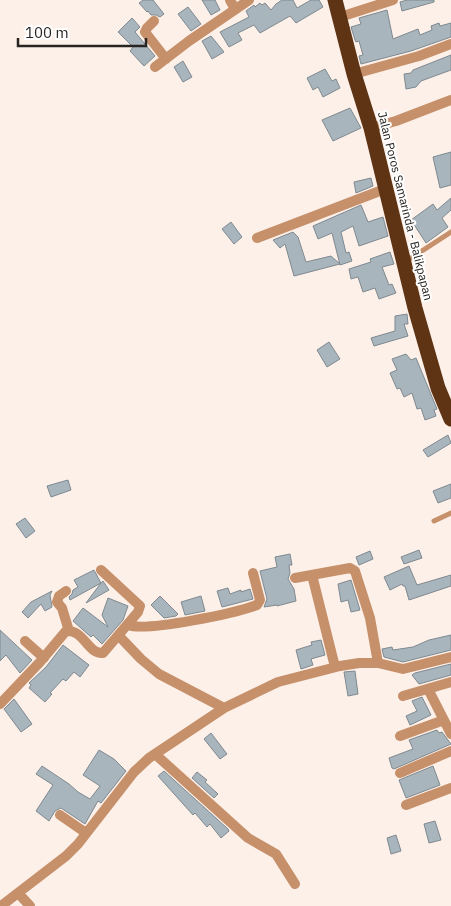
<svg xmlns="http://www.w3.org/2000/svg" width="451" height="906" font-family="'IBM Plex Sans',sans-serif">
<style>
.building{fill:#a9b5bc;stroke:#7e8990}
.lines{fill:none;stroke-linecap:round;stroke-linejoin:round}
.lane{stroke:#c6906b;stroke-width:5}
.street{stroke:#c6906b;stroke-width:10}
.highway{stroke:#5e3415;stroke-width:15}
.labels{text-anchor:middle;stroke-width:4;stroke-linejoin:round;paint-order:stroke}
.street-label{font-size:12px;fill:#282421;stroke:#fff}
</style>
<rect width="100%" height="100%" fill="#fdf0e9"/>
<path class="building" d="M143,0H153L164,14L160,17L156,15H151L148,11L147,12L139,3Z
M202,0H215L220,10L211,15Z
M282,0H293L297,8L311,0H319L323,7L296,23L290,16L260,33L254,25L238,33L242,40L229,47L220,32L249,17L246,11L254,5L255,7L260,3L262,5L265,3L271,10L276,4Z
M407,0H434V2L402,11L400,2Z
M188,7L201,24L191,31L178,14Z
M387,10L393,39L418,29L420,35L432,30L431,26L439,23L440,26L451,23V37L411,51L361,64L359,56L363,55L359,41L356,42L355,40L351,27L361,24L359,18Z
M132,18L140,27L135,32L155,56L144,66L130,51L133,47L118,32Z
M211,36L224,52L212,59L202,41Z
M451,55V70L421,81L416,87L406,89L404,74L411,73L413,70Z
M183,61L192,77L183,82L174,67Z
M325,69L332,81L336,79L340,88L323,97L318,87L313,90L307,78Z
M350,108L361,128L333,141L322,120Z
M451,152V185L440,188L433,157Z
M371,178L373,186L356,193L354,182Z
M451,198V210L442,218L448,227L426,243L411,220L433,204L437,210Z
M361,205L368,222L383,217L388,236L359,246L353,226L341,232L346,253L349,252L352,261L340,265L332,233L318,239L313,226Z
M231,222L242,237L234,244L222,229Z
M293,232L298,237L306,262L331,256L340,264L294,276L285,244L280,248L273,240Z
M390,252L394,264L382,267L389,285L392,284L396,293L379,299L375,288L363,292L358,277L351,279L349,269L371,262L370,259Z
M407,314L408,324H404L408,336L374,346L371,338L395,331V316Z
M329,342L340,359L327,367L317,350Z
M406,354L411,360L416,358L437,409L434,410L436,416L425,420L421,408L417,409L412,393L404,397L400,388L397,389L390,373L397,370L392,359Z
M448,435L451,443L428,457L423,450Z
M68,480L71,490L51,497L47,486Z
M451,484V498L438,503L433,491Z
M25,518L35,531L26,538L16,524Z
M419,550L422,558L404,564L401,557Z
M370,551L373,559L359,565L356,557Z
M290,554L292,565H289L290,573L288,579L294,589L296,601L277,606V605L264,607L267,599L260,571L277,567L275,557Z
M409,566L417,585L451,575V586L409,600L405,586H403L402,584L390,590L384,577Z
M94,570L101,583L103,581L109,590L86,603L101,583L70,600L69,597L72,594L73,590L78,587L74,580Z
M351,580L360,610L351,612L348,600L341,602L338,584Z
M228,588L230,594L241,590V592L250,589L253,599L222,607L217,591Z
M52,591L50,595L52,607L45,611L41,604L28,618L22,612L31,602Z
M160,596L178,614L176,616L164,618L151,605Z
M201,596L205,611L185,615L181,602Z
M108,598L128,606L123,620L102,644L93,635L91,637L73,621L83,608L108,627L102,615Z
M0,630L32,660L20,673L6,655L0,661Z
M451,635V650L403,662L384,657L382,649L392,647L393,650L413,647L429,640Z
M321,640L325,655L311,659L313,665L301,669L296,650L312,645L311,642Z
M63,645L89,665L80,677L74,672L66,681L63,679L50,693L52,694L45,702L29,688L31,685L29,683L46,667Z
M451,664V675L419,684L412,675L415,673Z
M355,671L358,694L348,696L344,672Z
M422,697L431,715L410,725L406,716L417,711L412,701Z
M14,699L32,724L21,732L4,709Z
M437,730L439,733L442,732L451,744L394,769L392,768L389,758L413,749L409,740Z
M211,733L227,754L220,759L204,739Z
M99,750L114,759L126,771L101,803L98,801L85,824L61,808L55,811L49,821L36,811L53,785L36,774L42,766L69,784L78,792L90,799L100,786L83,775Z
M433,766L440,785L406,798L399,780Z
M164,771L228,829L229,831L221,838L210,824L207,827L195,813L193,815L158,776Z
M197,772L207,780L205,782L218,794L214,798L192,778Z
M435,821L441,840L429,843L424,824Z
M396,835L401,851L391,854L387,838Z"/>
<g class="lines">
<path class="lane" d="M405,262L451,232
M434,521L451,513"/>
<path class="street" d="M230,0L235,9
M340,17L393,0
M154,21L147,28L145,32L166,59
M155,67L189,41L249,0
M354,74L419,56L451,44
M371,128L396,121L451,100
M257,238L385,189
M312,575L335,667
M295,578L350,568L355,571L370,618L378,663
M66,591L59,596L57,602L62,608L69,631
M128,625C147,632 236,613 257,605L260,600L253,573
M119,636L141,659L159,674L224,708
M25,641L44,658
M428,689L451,734
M403,696L451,682
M0,704L40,662L66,631C84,629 87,654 103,653L138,612L140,606L101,570
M400,736L444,720
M155,754L248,838L276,854L295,884
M400,773L451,751
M406,805L451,788
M60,815L86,833
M18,893L30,906
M1,906L66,856L78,844L134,772L149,758L224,708L278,682L340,666L359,663H378L403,669L451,657"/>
<path class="highway" d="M335,0L354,74L371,128L415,308L438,388L451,419"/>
</g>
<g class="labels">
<g class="street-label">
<text transform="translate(405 206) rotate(76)" y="4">Jalan Poros Samarinda - Balikpapan</text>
</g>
</g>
<path d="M18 38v8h128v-8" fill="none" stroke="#282421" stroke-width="2.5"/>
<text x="25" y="38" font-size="15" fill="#282421" stroke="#ffffff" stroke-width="4" paint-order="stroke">100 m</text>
</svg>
